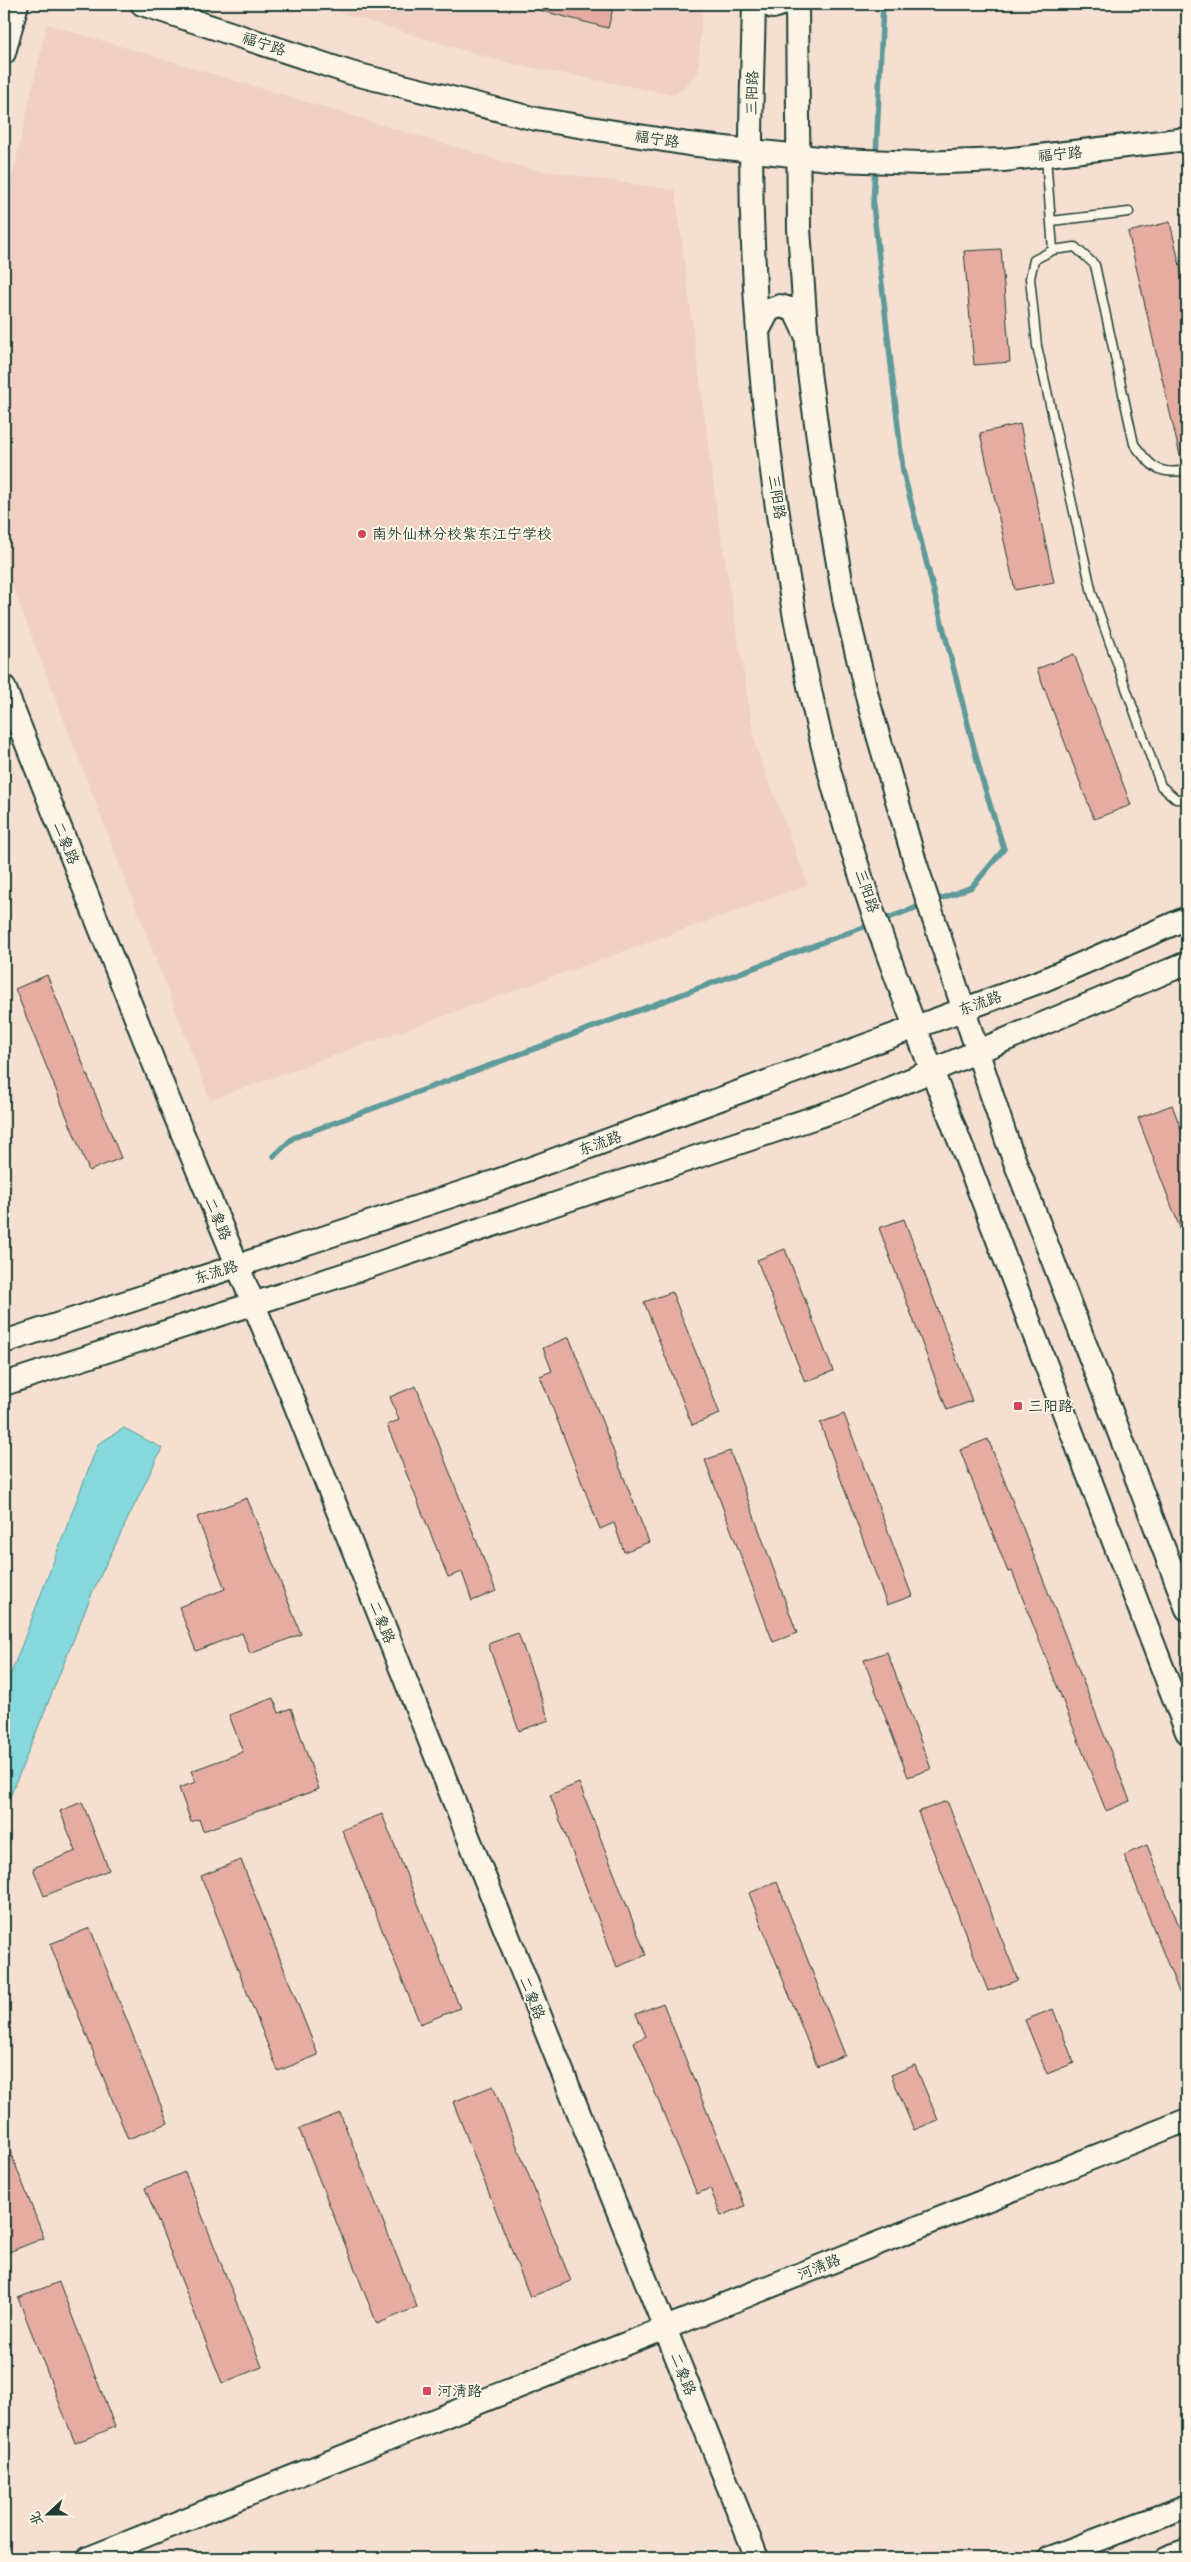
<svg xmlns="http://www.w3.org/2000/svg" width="1191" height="2562" font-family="Sriracha,'LXGW WenKai TC',sans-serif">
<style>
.built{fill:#f0d0c3}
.water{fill:#86d8dc;stroke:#5d9a99}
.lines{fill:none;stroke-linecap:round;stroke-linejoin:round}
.stream{stroke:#5d9a99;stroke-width:5.5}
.building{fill:#e6aca2;stroke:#1f3d34}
.lane-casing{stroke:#1f3d34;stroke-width:11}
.secondary-casing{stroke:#1f3d34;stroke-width:26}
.lane{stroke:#fcf5e5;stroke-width:8}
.secondary{stroke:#fcf5e5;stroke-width:22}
.poi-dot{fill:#d1495b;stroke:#fcf5e5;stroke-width:2}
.labels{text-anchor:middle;stroke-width:4;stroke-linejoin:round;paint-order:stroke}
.street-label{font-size:15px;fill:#1f3d34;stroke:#fcf5e5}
.poi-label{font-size:15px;fill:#1f3d34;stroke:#fcf5e5;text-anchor:start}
</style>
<rect width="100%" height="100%" fill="#f5dfd1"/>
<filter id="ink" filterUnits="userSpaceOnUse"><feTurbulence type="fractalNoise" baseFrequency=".02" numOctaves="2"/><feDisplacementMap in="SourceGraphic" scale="10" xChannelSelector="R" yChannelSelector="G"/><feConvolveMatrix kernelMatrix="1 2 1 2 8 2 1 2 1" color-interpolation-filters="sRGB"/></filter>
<g filter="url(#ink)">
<path class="built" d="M312,4H703L698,73L675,95L503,62Z
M47,24L525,168L675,190L716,505L756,748L808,885L210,1100L4,564V214Z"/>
<path class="water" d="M124,1428L162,1448L93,1591L4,1812V1692L98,1444Z"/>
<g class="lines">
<path class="stream" d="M876,156L883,4
M875,166L873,205L903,471L982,779L1004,849L972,887L932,902
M880,921L923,905
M274,1156L293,1138L872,924"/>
</g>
<path class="building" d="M535,4H614L608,28L535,9Z
M1170,222L1187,297V459L1181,460L1128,232Z
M1001,249L1010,362L974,365L964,251Z
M1020,424L1054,582L1015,590L980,433Z
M1074,654L1131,805L1094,819L1037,669Z
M47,975L121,1158L89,1171L15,989Z
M1172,1105L1187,1145L1186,1244L1138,1118Z
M904,1219L972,1401L947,1410L879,1228Z
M785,1249L833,1371L805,1382L757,1260Z
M672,1292L720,1414L692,1425L644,1302Z
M569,1337L649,1542L624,1552L614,1523L600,1529L540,1376L552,1371L543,1348Z
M416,1386L496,1591L472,1601L462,1572L448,1577L387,1425L399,1420L390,1397Z
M844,1414L912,1596L887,1605L820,1423Z
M988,1439L1130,1801L1106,1811L1012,1571L1008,1572L960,1450Z
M730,1451L797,1633L773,1642L705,1460Z
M247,1498L301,1634L250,1654L242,1633L196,1651L179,1607L225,1589L197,1517Z
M518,1633L549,1720L519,1731L488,1644Z
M887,1652L931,1769L908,1777L864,1660Z
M273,1698L279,1713L291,1708L319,1789L203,1831L199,1819L191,1822L179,1788L196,1782L191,1771L243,1752L229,1715Z
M579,1783L646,1955L617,1967L550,1795Z
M947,1801L1018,1980L988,1991L918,1812Z
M82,1802L109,1870L44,1896L33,1868L76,1851L60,1811Z
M382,1814L460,2008L420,2024L342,1830Z
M1147,1845L1187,1946V2012L1124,1855Z
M241,1860L318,2055L278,2071L201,1876Z
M777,1882L845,2055L817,2066L749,1893Z
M90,1928L168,2123L128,2139L50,1944Z
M663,2003L745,2206L721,2216L710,2188L697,2194L634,2042L646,2036L636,2014Z
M1053,2009L1074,2063L1047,2074L1025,2020Z
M915,2065L938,2120L914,2130L891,2075Z
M493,2086L571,2281L530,2297L453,2102Z
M340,2113L417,2307L377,2324L299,2129Z
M5,2138L44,2238L4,2254V2139Z
M185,2172L262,2367L222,2383L145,2188Z
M59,2282L115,2427L75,2443L18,2298Z"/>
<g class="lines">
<defs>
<path id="lane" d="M1046,157L1053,250
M1051,221L1129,212
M1187,470C1159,476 1150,466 1134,444L1095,265L1075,247L1053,250L1034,260L1030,278L1037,346L1092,593L1161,786L1176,799H1187"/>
<path id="secondary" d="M142,4L351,73L536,119L688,144L838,160L920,163L1003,160L1187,139
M754,4C753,52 751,100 751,148C751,338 774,538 817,722C854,881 917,1032 976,1183C1047,1366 1116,1549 1187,1732
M766,4L773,7L782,4
M797,4L799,229L809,372L824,482L845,604L869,704L915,862L1007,1141L1187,1609
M4,53L17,4
M758,331L769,310L780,306L794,310L805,333
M4,687L169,1101L291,1394L757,2558
M4,1342L494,1182L1044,980L1187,918
M4,1384L352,1272L846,1107L1187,963
M89,2558L1187,2120
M1049,2558L1187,2506
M1166,2558L1187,2550"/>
</defs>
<use href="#lane" class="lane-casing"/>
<use href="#secondary" class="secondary-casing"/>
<use href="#lane" class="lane"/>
<use href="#secondary" class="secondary"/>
</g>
</g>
<g class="poi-dot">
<circle cx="362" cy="534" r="5"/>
<rect x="1013" y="1401" width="10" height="10" rx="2.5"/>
<rect x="422" y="2386" width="10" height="10" rx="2.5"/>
</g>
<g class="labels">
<g class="street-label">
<text transform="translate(264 44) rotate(18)" y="5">福宁路</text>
<text transform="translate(752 93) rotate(-89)" y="5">三阳路</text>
<text transform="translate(657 139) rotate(9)" y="5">福宁路</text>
<text transform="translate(1060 154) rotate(-6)" y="5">福宁路</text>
<text transform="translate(777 497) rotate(81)" y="5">三阳路</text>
<text transform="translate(66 843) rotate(68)" y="5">二象路</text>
<text transform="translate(867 891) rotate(71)" y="5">三阳路</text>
<text transform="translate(980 1003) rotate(-20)" y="5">东流路</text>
<text transform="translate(600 1143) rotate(-20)" y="5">东流路</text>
<text transform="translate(218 1219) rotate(67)" y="5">二象路</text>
<text transform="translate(216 1272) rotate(-18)" y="5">东流路</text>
<text transform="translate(382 1622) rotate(68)" y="5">二象路</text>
<text transform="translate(532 1998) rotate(68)" y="5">二象路</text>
<text transform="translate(819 2267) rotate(-22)" y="5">河清路</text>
<text transform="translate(683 2374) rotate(68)" y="5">二象路</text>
</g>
<g class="poi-label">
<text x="372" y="539">南外仙林分校紫东江宁学校</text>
<text x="1028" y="1411">三阳路</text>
<text x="437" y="2396">河清路</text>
</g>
</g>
<rect width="1191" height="2562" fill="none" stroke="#fcf5e5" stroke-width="20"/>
<rect x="10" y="10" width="1171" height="2542" fill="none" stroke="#1f3d34" stroke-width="2" filter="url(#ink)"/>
<g transform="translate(48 2514) rotate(249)" stroke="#fcf5e5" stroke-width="4" paint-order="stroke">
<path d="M0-4L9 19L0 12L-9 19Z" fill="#1f3d34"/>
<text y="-8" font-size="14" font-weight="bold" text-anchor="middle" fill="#1f3d34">北</text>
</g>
</svg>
